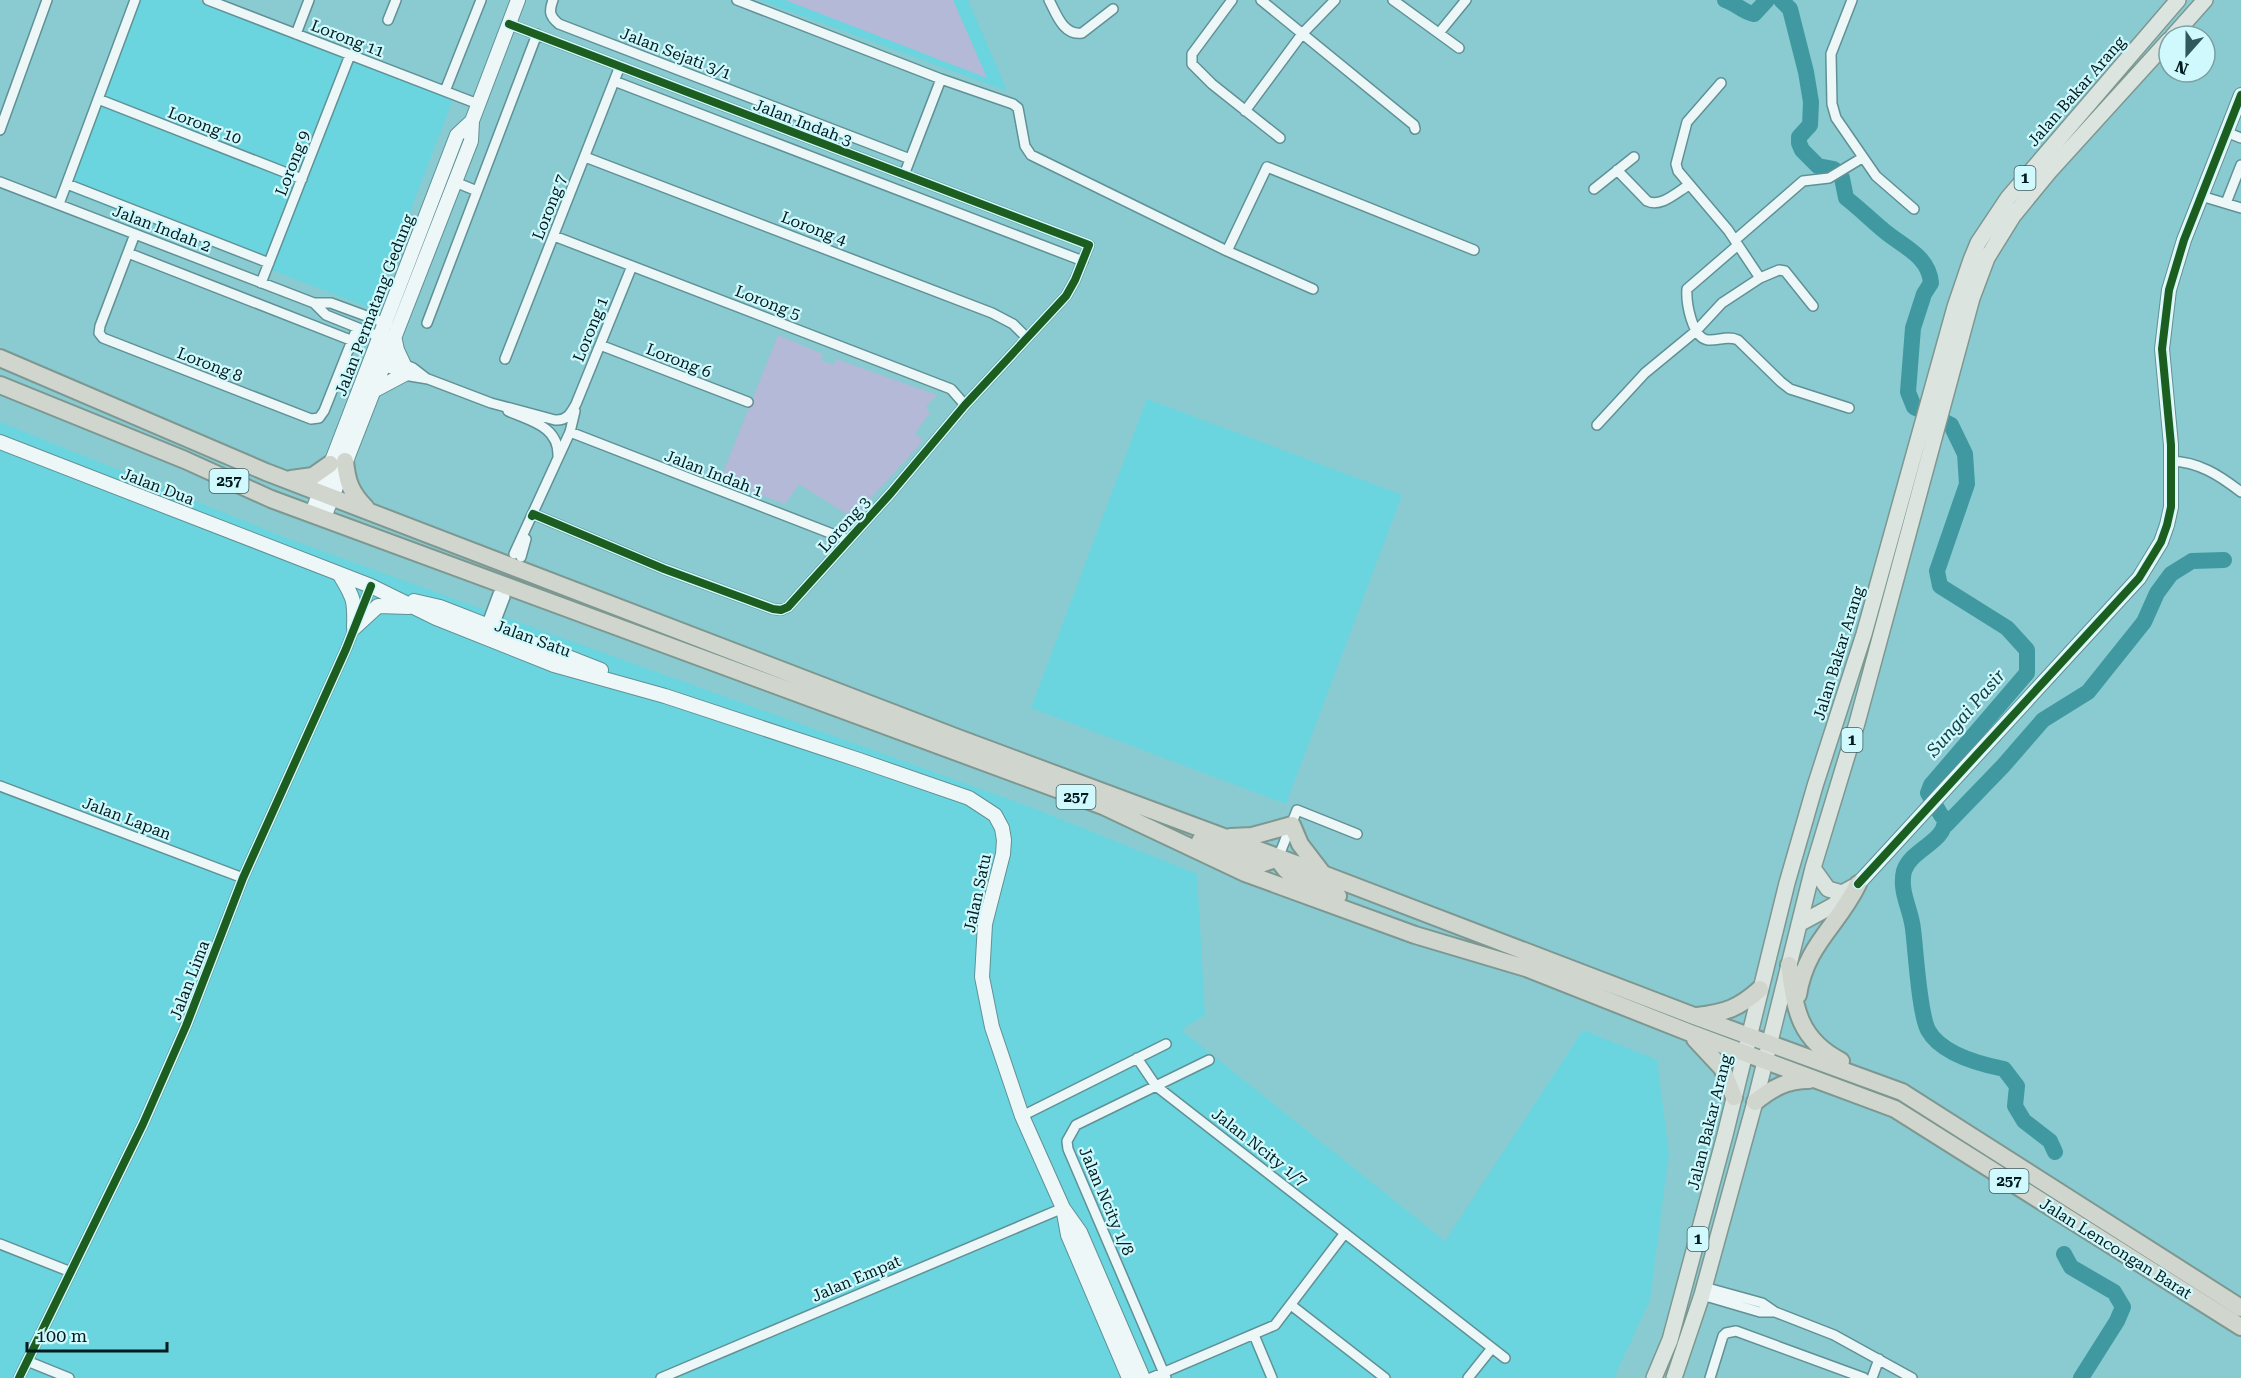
<svg xmlns="http://www.w3.org/2000/svg" width="2241" height="1378" font-family="'Roboto Serif',serif">
<style>
.built{fill:#6ad5de}
.green{fill:#b3b9d6}
.lines{fill:none;stroke-linecap:round;stroke-linejoin:round}
.river{stroke:#4099a1;stroke-width:16}
.street-casing{stroke:#609196;stroke-width:12}
.secondary-casing{stroke:#609196;stroke-width:16}
.primary-casing{stroke:#7d9791;stroke-width:18}
.highway-casing{stroke:#7d9791;stroke-width:20}
.street{stroke:#edf7f8;stroke-width:9}
.secondary{stroke:#edf7f8;stroke-width:14}
.primary{stroke:#dce4df;stroke-width:15}
.highway{stroke:#d0d6ce;stroke-width:16}
.cycleway-casing{stroke:#cff9fd;stroke-width:11}
.cycleway{stroke:#1b5e20;stroke-width:8}
.labels{text-anchor:middle;stroke-width:4.5;stroke-linejoin:round;paint-order:stroke}
.shield{fill:#cff9fd;stroke:#405e61;stroke-width:1.5}
.shield-label{font-size:15px;font-weight:bold;fill:#021b1e}
.street-label{font-size:16px;fill:#021b1e;stroke:#cff9fd}
.water-label{font-size:18px;font-style:italic;fill:#113c40;stroke:#cff9fd}
</style>
<rect width="100%" height="100%" fill="#89cbd1"/>
<path class="built" d="M133,0H197L453,99L373,309L61,189Z
M759,0H968L1007,91Z
M1147,399L1402,495L1286,804L1031,708Z
M0,422L289,539L1033,808L1197,874L1205,1015L1181,1030L1445,1241L1583,1030L1657,1060L1669,1153L1650,1300L1614,1378H0Z"/>
<path class="green" d="M785,0H953L987,78Z
M778,335L823,354L821,360L833,365L836,359L937,395L926,407L930,413L915,433L923,441L853,518L799,484L785,504L748,490L749,487L735,481L733,485L720,480Z"/>
<g class="lines">
<path class="river" d="M1725,0C1736,3 1742,12 1754,14L1767,0
M1781,0L1790,9L1806,72L1811,102L1810,125L1799,137V143L1802,150L1818,166L1834,169L1842,178L1846,198C1859,208 1870,219 1882,229C1901,246 1929,255 1931,283L1924,294L1913,328L1908,392L1914,407L1951,425L1965,454L1967,484L1937,571L1940,586L2007,628L2027,650V673L1931,785L1928,793L1941,815L1945,819C1946,842 1911,849 1904,871C1899,892 1911,909 1913,929C1916,952 1919,1012 1928,1030C1941,1054 1979,1064 2004,1069L2017,1086L2015,1106L2024,1121L2050,1141L2055,1152
M1946,825L2003,766L2043,720L2088,692L2144,622L2157,593L2171,574L2192,561L2224,560
M2064,1254L2071,1267L2114,1292L2123,1307L2117,1321L2081,1378"/>
<defs>
<path id="street" d="M208,0L478,104
M553,0C549,11 549,16 559,24L910,159
M737,0L941,79L904,175
M1049,0C1056,13 1063,36 1082,33L1113,9
M1232,0L1192,54V64L1212,84L1280,138
M1261,0L1414,125L1415,129
M1393,0L1459,48
M1852,0L1831,54L1832,104L1836,118L1876,176L1914,209
M388,20L396,0
M509,24L1089,245L1075,280L1066,296L965,405L891,493L788,607L781,610L773,609L664,569L533,514
M1439,33L1466,0
M296,34L309,0
M941,79L1013,104L1018,108L1025,146L1031,155L1227,251L1313,289
M614,81L1083,261
M1721,83L1687,122L1676,164L1678,171L1728,230L1760,278
M445,91L481,0
M98,99L302,179
M1245,111L1302,34L1335,0
M0,130L47,0
M2226,132L2241,138
M585,157L992,313L1013,324L1027,338
M1617,170L1647,201C1661,208 1677,192 1689,185
M0,182L314,303L326,315L383,338
M455,182L477,191
M67,184L269,263
M1594,189L1634,157
M2201,196L2241,208
M2226,203L2241,165
M59,204L135,0
M135,234L100,326L99,333L103,338L311,419L319,418L324,411L357,328
M554,236L951,389L965,405
M1735,240L1803,181L1829,178L1862,158
M1738,245L1687,289C1686,303 1692,338 1708,340C1719,341 1727,335 1738,340L1781,382L1790,389L1849,408
M1227,251L1267,167L1474,250
M128,253L353,341
M261,283L350,55
M314,303H331L388,324
M427,323L537,34
M600,345L748,402
M373,352L413,368L426,378
M505,359L620,66
M378,364L410,376L428,379L491,403L555,420C567,421 571,413 576,404L632,266
M508,411C530,421 559,426 558,456
M1597,425L1645,373L1696,331L1722,303L1760,278L1779,270L1785,271L1813,306
M570,432L848,540
M2171,461C2199,462 2219,475 2241,492
M514,554L570,432L575,411
M521,557L526,539
M485,629L498,594
M492,631L505,597
M0,786L243,878
M1278,858L1297,810L1357,834
M1137,1058L1156,1086L1505,1358
M1022,1116L1166,1044
M0,1244L71,1272
M1704,1287L1762,1303L1775,1312L1834,1335L1912,1378
M1702,1295L1760,1312H1775
M1291,1305L1385,1378
M1254,1335L1272,1378
M27,1361L69,1378
M19,1378L143,1124L186,1026L243,878L346,649L371,586
M661,1378L1063,1208
M1151,1378L1275,1325L1345,1233
M1166,1378L1068,1149L1067,1141L1076,1125L1209,1060
M1468,1378L1492,1348
M1710,1378L1723,1336L1726,1333L1736,1331L1864,1378
M1872,1378L1879,1359"/>
<path id="secondary" d="M394,336L397,350L404,365
M373,391L405,374
M0,442L371,586L436,618L554,665L665,696L859,760L969,798L995,815L1002,828L1004,840L1003,854L985,924L982,977L992,1027L1022,1116L1063,1208L1080,1232L1143,1378
M315,505L457,135L472,121
M327,510L471,141L472,121L518,0
M340,575C354,598 355,601 354,628
M414,601L440,607L601,670
M354,628L378,606L409,607
M1858,884L2139,578L2161,542L2167,525L2171,507V445L2162,349L2169,290L2184,240L2241,95
M1064,1213L1068,1235L1129,1378"/>
<path id="primary" d="M2173,36L2205,0
M1813,868L1828,889L1842,893L1853,887
M1799,924L1834,905L1854,888
M1654,1378L1670,1340L1725,1135L1787,883L1815,786L1864,634L1955,307L1971,260L1978,243L2008,198L2178,0
M1674,1378L1702,1295L1755,1102L1813,868L1857,723L1972,298L1987,258L2013,216L2049,172L2169,40"/>
<path id="highway" d="M0,358L266,472L958,738L1323,874L1694,1016L1902,1092L2241,1308
M0,385L185,460L271,499L1103,806L1245,873L1415,935L1526,968L1688,1032L1895,1109L2241,1327
M345,461C347,482 351,493 366,508
M291,479L313,476L330,464
M1230,837L1252,836L1292,825L1300,844L1323,874
M1200,841L1261,864L1278,858
M1278,858C1288,881 1316,887 1338,896
M1789,965C1795,1008 1798,1039 1841,1061
M1798,995C1806,944 1838,926 1858,884
M1697,1016C1725,1013 1739,1008 1760,989
M1695,1039L1722,1068L1734,1097
M1755,1102C1772,1088 1787,1080 1809,1080"/>
</defs>
<use href="#street" class="street-casing"/>
<use href="#secondary" class="secondary-casing"/>
<use href="#primary" class="primary-casing"/>
<use href="#highway" class="highway-casing"/>
<use href="#street" class="street"/>
<use href="#secondary" class="secondary"/>
<use href="#primary" class="primary"/>
<use href="#highway" class="highway"/>
<defs>
<path id="cycleway" d="M509,24L1089,245L1075,280L1066,296L965,405L891,493L788,607L781,610L773,609L664,569L533,514L532,516
M1858,884L2139,578L2161,542L2167,525L2171,507V445L2162,349L2169,290L2184,240L2241,95
M19,1378L143,1124L186,1026L243,878L346,649L371,586"/>
</defs>
<use href="#cycleway" class="cycleway-casing"/>
<use href="#cycleway" class="cycleway"/>
</g>
<g class="labels">
<g class="shield">
<rect x="2014.5" y="166" width="21" height="24" rx="4.5"/>
<rect x="209.5" y="469" width="39" height="24" rx="4.5"/>
<rect x="1841.5" y="728" width="21" height="24" rx="4.5"/>
<rect x="1056.5" y="785" width="39" height="24" rx="4.5"/>
<rect x="1989.5" y="1169" width="39" height="24" rx="4.5"/>
<rect x="1687.5" y="1227" width="21" height="24" rx="4.5"/>
</g>
<g class="shield-label">
<text x="2025" y="183">1</text>
<text x="229" y="486">257</text>
<text x="1852" y="745">1</text>
<text x="1076" y="802">257</text>
<text x="2009" y="1186">257</text>
<text x="1698" y="1244">1</text>
</g>
<g class="street-label">
<text transform="translate(348 38) rotate(21)" y="6">Lorong 11</text>
<text transform="translate(676 53) rotate(21)" y="6">Jalan Sejati 3/1</text>
<text transform="translate(2076 91) rotate(-49)" y="6">Jalan Bakar Arang</text>
<text transform="translate(803 122) rotate(21)" y="6">Jalan Indah 3</text>
<text transform="translate(205 125) rotate(21)" y="6">Lorong 10</text>
<text transform="translate(292 163) rotate(-69)" y="6">Lorong 9</text>
<text transform="translate(549 207) rotate(-69)" y="6">Lorong 7</text>
<text transform="translate(162 228) rotate(21)" y="6">Jalan Indah 2</text>
<text transform="translate(814 228) rotate(21)" y="6">Lorong 4</text>
<text transform="translate(768 302) rotate(21)" y="6">Lorong 5</text>
<text transform="translate(374 305) rotate(-69)" y="6">Jalan Permatang Gedung</text>
<text transform="translate(590 329) rotate(-68)" y="6">Lorong 1</text>
<text transform="translate(679 360) rotate(21)" y="6">Lorong 6</text>
<text transform="translate(210 364) rotate(21)" y="6">Lorong 8</text>
<text transform="translate(714 473) rotate(21)" y="6">Jalan Indah 1</text>
<text transform="translate(158 486) rotate(21)" y="6">Jalan Dua</text>
<text transform="translate(844 524) rotate(-48)" y="6">Lorong 3</text>
<text transform="translate(533 638) rotate(20)" y="6">Jalan Satu</text>
<text transform="translate(1838 653) rotate(-73)" y="6">Jalan Bakar Arang</text>
<text transform="translate(127 818) rotate(21)" y="6">Jalan Lapan</text>
<text transform="translate(977 893) rotate(-78)" y="6">Jalan Satu</text>
<text transform="translate(189 980) rotate(-69)" y="6">Jalan Lima</text>
<text transform="translate(1709 1122) rotate(-76)" y="6">Jalan Bakar Arang</text>
<text transform="translate(1260 1147) rotate(38)" y="6">Jalan Ncity 1/7</text>
<text transform="translate(1107 1201) rotate(67)" y="6">Jalan Ncity 1/8</text>
<text transform="translate(2116 1248) rotate(32)" y="6">Jalan Lencongan Barat</text>
<text transform="translate(856 1278) rotate(-23)" y="6">Jalan Empat</text>
</g>
<g class="water-label">
<text transform="translate(1966 713) rotate(-49)" y="6">Sungai Pasir</text>
</g>
</g>
<g transform="translate(2187 54) rotate(201)"><circle r="28" fill="#cff9fd" stroke="#7da0a4" stroke-width="1.5"/>
<path d="M0-4.5L10 22L0 15L-10 22Z" fill="#31595d"/>
<text y="-9" font-size="16" font-weight="bold" text-anchor="middle" fill="#021b1e">N</text>
</g>
<path d="M27 1342v9h140v-9" fill="none" stroke="#021b1e" stroke-width="3"/>
<text x="36" y="1342" font-size="18" fill="#021b1e" stroke="#cff9fd" stroke-width="4.5" paint-order="stroke">100 m</text>
</svg>
